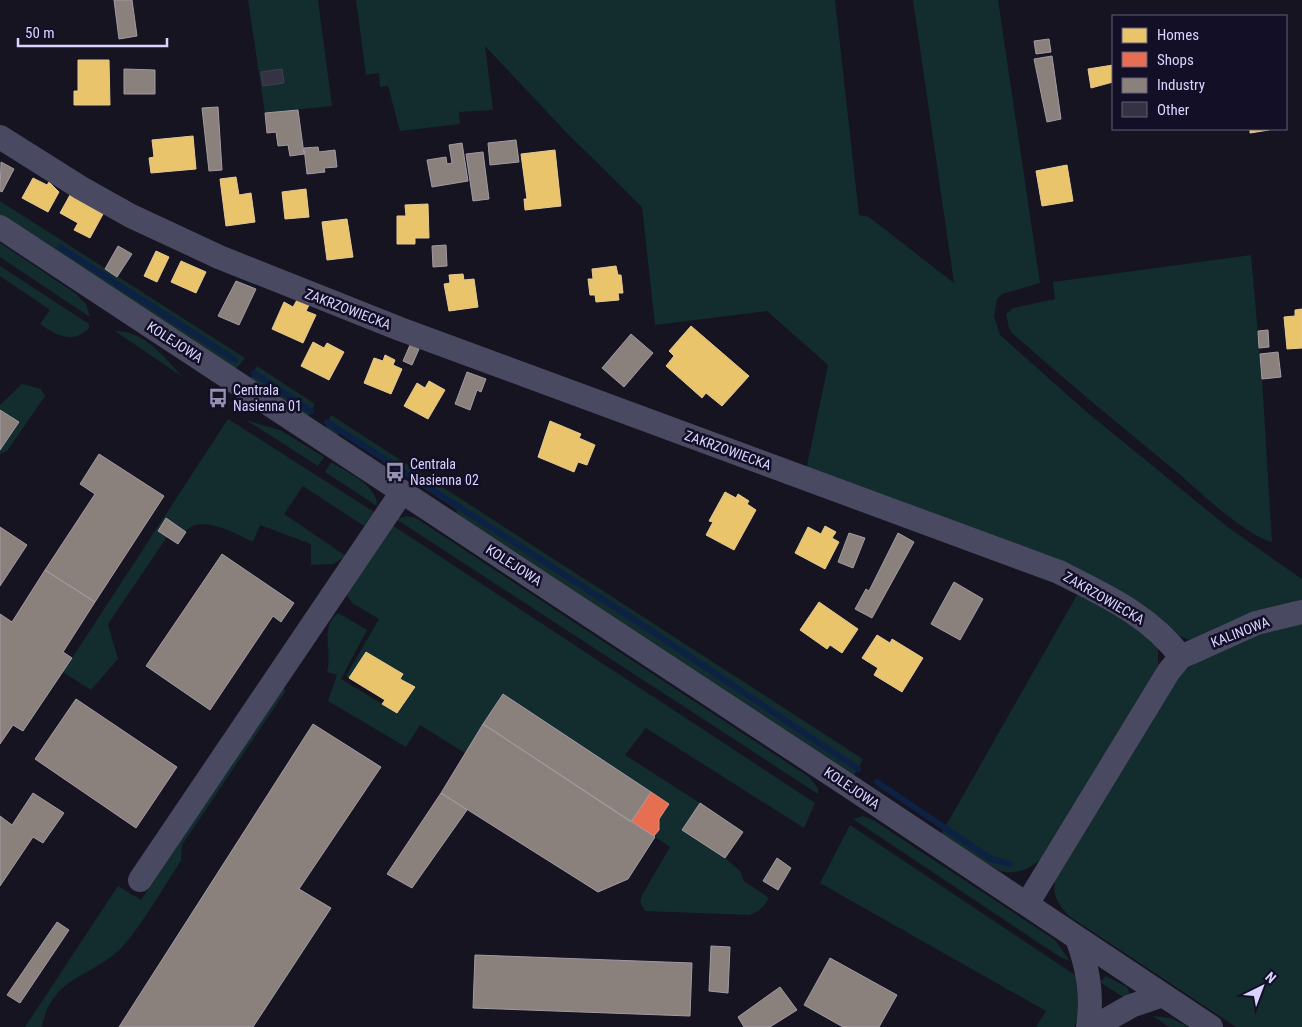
<svg xmlns="http://www.w3.org/2000/svg" width="1302" height="1027" font-family="'Roboto Condensed',sans-serif">
<style>
.green{fill:#132c2d}
.homes{fill:#e9c46a;stroke:#e4c997}
.shops{fill:#e76f51;stroke:#e38d85}
.industry{fill:#8a817c;stroke:#a29aa3}
.lines{fill:none;stroke-linecap:round;stroke-linejoin:round}
.stream{stroke:#0d2144;stroke-width:6}
.building{fill:#343243;stroke:#433f54}
.minor{stroke:#4a4962;stroke-width:24}
.labels{text-anchor:middle;stroke-width:5;stroke-linejoin:round;paint-order:stroke}
.street-label{font-size:14px;fill:#d9d4ff;stroke:#130f26}
.poi-label{font-size:14px;fill:#d9d4ff;stroke:#130f26;text-anchor:start}
</style>
<rect width="100%" height="100%" fill="#161421"/>
<path class="green" d="M248,0H318L332,106L265,113Z
M356,0H835L859,215L869,217L954,283L913,0H998L1040,283L1002,294L997,299L994,316L1000,335L1089,414L1229,528L1302,579V601L1197,640L1187,639L806,470L828,365L767,311L655,325L642,207L565,131L485,46L493,110L459,112L460,124L400,131L388,86L380,87L379,73L366,75Z
M0,201L245,358L235,370L0,215Z
M0,243L75,293L86,304L90,317L0,257Z
M1251,255L1262,379L1272,542C1245,535 1201,493 1178,473C1122,427 1066,381 1012,333L1009,328L1006,314L1013,308L1055,299L1053,282Z
M0,266L89,324V328C73,345 56,335 40,324L50,310L0,276Z
M115,331C145,330 165,359 184,378Z
M257,366L315,404L308,417L250,380Z
M22,384L41,389L45,396L7,451L0,454V450L19,422L0,410V405Z
M331,415L863,759L853,777L455,515L457,510L339,433L337,436L327,430L326,426Z
M228,419L374,512L364,526L303,486L284,514L346,556L333,564L311,565V544L260,525L253,542C236,534 201,514 186,531L166,519L158,531L167,537L108,624L118,659L91,690L63,672Z
M246,420L282,431L324,457L318,466Z
M331,462C346,472 378,485 377,506L325,472Z
M407,516L416,518L809,777L818,788V794L396,519Z
M392,525L815,803L804,828L646,728L625,755L700,803L683,830L725,858L740,871L744,881L769,898C764,907 759,912 749,915L645,911L640,902L642,895L670,847L655,837L659,830V819L523,707L504,694L465,753L420,725L406,747L328,701L337,675L327,672C333,653 319,627 338,613L367,630L341,679L397,713L414,688L400,679L402,674L366,652L349,678L346,676L379,619L352,603L346,594Z
M1077,595L1136,623L1158,648V668L1046,854C1033,867 1019,876 1000,871L940,836Z
M1302,621V1027H1236L1069,916C1055,902 1051,891 1057,873L1177,677L1208,653L1261,631Z
M284,686L285,692L182,845L181,861C164,886 143,924 123,946C94,978 52,974 42,1027H25L118,886L141,900Z
M863,816L873,820L1055,940L1070,961L1060,957L853,819Z
M850,825L1078,977L1081,1009L1074,1027H1036L1046,1011L820,883Z
M1106,976L1127,987L1130,995L1126,999L1100,982Z
M1153,1016L1171,1018L1188,1027H1169Z"/>
<path class="homes" d="M78,60H109L110,105H74V91H78Z
M1113,65V82L1091,88L1088,69Z
M1250,129H1268L1269,130L1250,133Z
M193,136L196,169L151,173L149,158L154,157L152,140Z
M555,150L561,206L525,210L524,199H527L521,154Z
M1067,165L1073,201L1042,206L1036,171Z
M236,177L239,195L251,193L255,222L226,226L220,179Z
M33,178L47,185L49,182L59,192L48,212L22,198Z
M306,189L309,217L285,219L282,192Z
M70,195L103,214L90,238L74,230L78,223L60,213Z
M428,204L429,238H415V244H397V216H406L405,205Z
M347,219L353,257L327,260L322,222Z
M156,251L169,257L157,282L144,276Z
M181,261L206,272L196,293L171,282Z
M616,266L618,275H621L623,293H618L619,300L596,302L595,295H590L588,279H593L592,269Z
M463,274L464,280L474,279L478,307L449,311L444,284L450,283L449,275Z
M297,300L309,305L306,311L316,315L303,343L272,329L284,302L293,307Z
M1302,309V348L1287,349L1284,317L1295,316V310Z
M691,326L749,376L722,406L706,393L702,398L666,366L674,356L669,351Z
M313,342L324,348L327,343L344,352L329,380L301,366Z
M385,355L395,360L393,365L402,369L391,394L364,383L374,358L383,361Z
M429,381L445,390L428,419L404,406L417,383L425,388Z
M550,421L581,434L579,438L595,445L587,465L578,462L574,472L538,457Z
M725,492L736,498L738,494L749,501L747,504L756,510L734,550L706,535L713,522L709,521Z
M825,526L836,532L832,538L839,542L825,569L795,553L808,527L821,534Z
M819,602L858,629L842,653L830,645L827,649L800,630Z
M877,635L890,643L892,639L923,658L902,692L874,675L878,668L862,658Z
M366,652L403,674L400,679L415,687L397,713L382,704L385,700L349,678Z"/>
<path class="shops" d="M651,792L669,804L659,819V830L654,836L631,822Z"/>
<path class="industry" d="M114,0H132L137,36L119,39Z
M1049,39L1051,52L1036,54L1034,41Z
M1052,56L1061,119L1047,122L1034,59Z
M124,69L155,70V94H124Z
M218,107L222,170L209,171L202,108Z
M298,110L304,154L290,156L288,145L278,146L276,132L267,133L265,113Z
M516,140L519,162L490,165L488,143Z
M462,143L468,181L432,187L427,160L446,157L447,164L452,163L449,145Z
M318,147L319,152L335,150L337,167L324,168L325,172L307,174L304,148Z
M483,152L489,199L473,201L466,154Z
M1,162L14,169L2,192L0,191Z
M446,245L447,266L433,267L432,246Z
M118,246L132,254L117,277L105,269Z
M236,281L256,289L239,325L218,316Z
M1268,330L1269,347L1259,348L1258,331Z
M631,334L653,353L624,387L602,368Z
M410,345L419,349L412,365L403,361Z
M1278,352L1281,377L1262,379L1260,354Z
M467,372L486,379L481,392L477,390L470,410L455,404Z
M0,410L19,422L0,450Z
M99,454L164,496L95,602L45,570L95,494L80,484Z
M166,518L186,532L178,544L158,531Z
M0,527L27,545L0,586Z
M849,533L865,538L853,568L838,562Z
M898,533L914,542L872,618L855,609L866,589L869,591Z
M222,554L294,603L281,622L273,616L210,710L146,666Z
M45,570L95,602L63,652L72,658L23,731L13,725L0,744V614L12,622Z
M954,582L983,599L960,640L931,624Z
M503,694L651,792L631,822L483,724Z
M76,699L177,767L136,828L35,759Z
M313,724L381,767L299,889L331,908L253,1027H119Z
M483,724L655,837L628,879L598,892L441,793Z
M33,793L64,813L43,843L33,837L0,886V816L12,825Z
M441,793L467,810L412,888L387,874Z
M700,803L743,832L725,858L682,830Z
M777,858L791,868L778,890L763,881Z
M57,922L69,930L20,1003L7,995Z
M711,946L730,947L728,993L709,991Z
M475,955L692,963L690,1016L473,1008Z
M830,958L897,995L879,1027H843L804,1005Z
M780,987L797,1010L770,1027H744L738,1017Z"/>
<g class="lines">
<path class="stream" d="M60,247L235,360
M254,373L311,411
M327,422L647,628L858,769
M877,782L991,859L1010,864"/>
</g>
<path class="building" d="M282,69L284,83L263,86L261,72Z"/>
<g class="lines">
<path class="minor" d="M0,137L81,188L131,216L219,257L400,329L1059,572C1104,595 1150,615 1181,657
M0,227L855,790L1211,1027
M140,880L402,492
M1027,904L1169,671L1181,657L1232,634L1256,623L1302,612
M1077,938C1088,968 1093,995 1088,1027
M1094,1027L1131,1006L1163,995"/>
</g>
<defs>
<symbol id="bus-bare" viewBox="-9 -9 18 18"><path d="M-5-6H5V4H4V6H2V4H-2V6H-4V4H-5ZM-3.5-4V0h7V-4ZM-3.5 1.2v1.5H-2V1.2ZM2 1.2v1.5H3.5V1.2Z" fill="#9591b1" stroke="#130f26" stroke-width="2.5" paint-order="stroke"/></symbol>
</defs>
<g fill-rule="evenodd">
<use href="#bus-bare" x="204" y="384" width="28" height="28"/>
<use href="#bus-bare" x="381" y="458" width="28" height="28"/>
</g>
<g class="labels">
<g class="street-label">
<text transform="translate(348 309) rotate(21)" y="5">ZAKRZOWIECKA</text>
<text transform="translate(175 342) rotate(33)" y="5">KOLEJOWA</text>
<text transform="translate(728 450) rotate(20)" y="5">ZAKRZOWIECKA</text>
<text transform="translate(514 565) rotate(33)" y="5">KOLEJOWA</text>
<text transform="translate(1104 598) rotate(30)" y="5">ZAKRZOWIECKA</text>
<text transform="translate(1240 632) rotate(-21)" y="5">KALINOWA</text>
<text transform="translate(852 788) rotate(34)" y="5">KOLEJOWA</text>
</g>
<g class="poi-label">
<text x="233" y="395">Centrala<tspan x="233" dy="16">Nasienna 01</tspan></text>
<text x="410" y="469">Centrala<tspan x="410" dy="16">Nasienna 02</tspan></text>
</g>
</g>
<rect x="1112" y="15" width="175" height="115" fill="#130f26" stroke="#625e7d"/>
<rect x="1122" y="28" width="25" height="15" fill="#e9c46a" stroke="#625e7d"/>
<text x="1157" y="40" font-size="15" fill="#d9d4ff">Homes</text>
<rect x="1122" y="52" width="25" height="15" fill="#e76f51" stroke="#625e7d"/>
<text x="1157" y="65" font-size="15" fill="#d9d4ff">Shops</text>
<rect x="1122" y="78" width="25" height="15" fill="#8a817c" stroke="#625e7d"/>
<text x="1157" y="90" font-size="15" fill="#d9d4ff">Industry</text>
<rect x="1122" y="102" width="25" height="15" fill="#343243" stroke="#625e7d"/>
<text x="1157" y="115" font-size="15" fill="#d9d4ff">Other</text>
<g transform="translate(1262 987) rotate(42)" stroke="#130f26" stroke-width="4" paint-order="stroke">
<path d="M0-4L9 19L0 12L-9 19Z" fill="#d9d4ff"/>
<text y="-8" font-size="14" font-weight="bold" text-anchor="middle" fill="#d9d4ff">N</text>
</g>
<path d="M18 38v8h149v-8" fill="none" stroke="#d9d4ff" stroke-width="2.5"/>
<text x="25" y="38" font-size="15" fill="#d9d4ff" stroke="#130f26" stroke-width="4" paint-order="stroke">50 m</text>
</svg>
